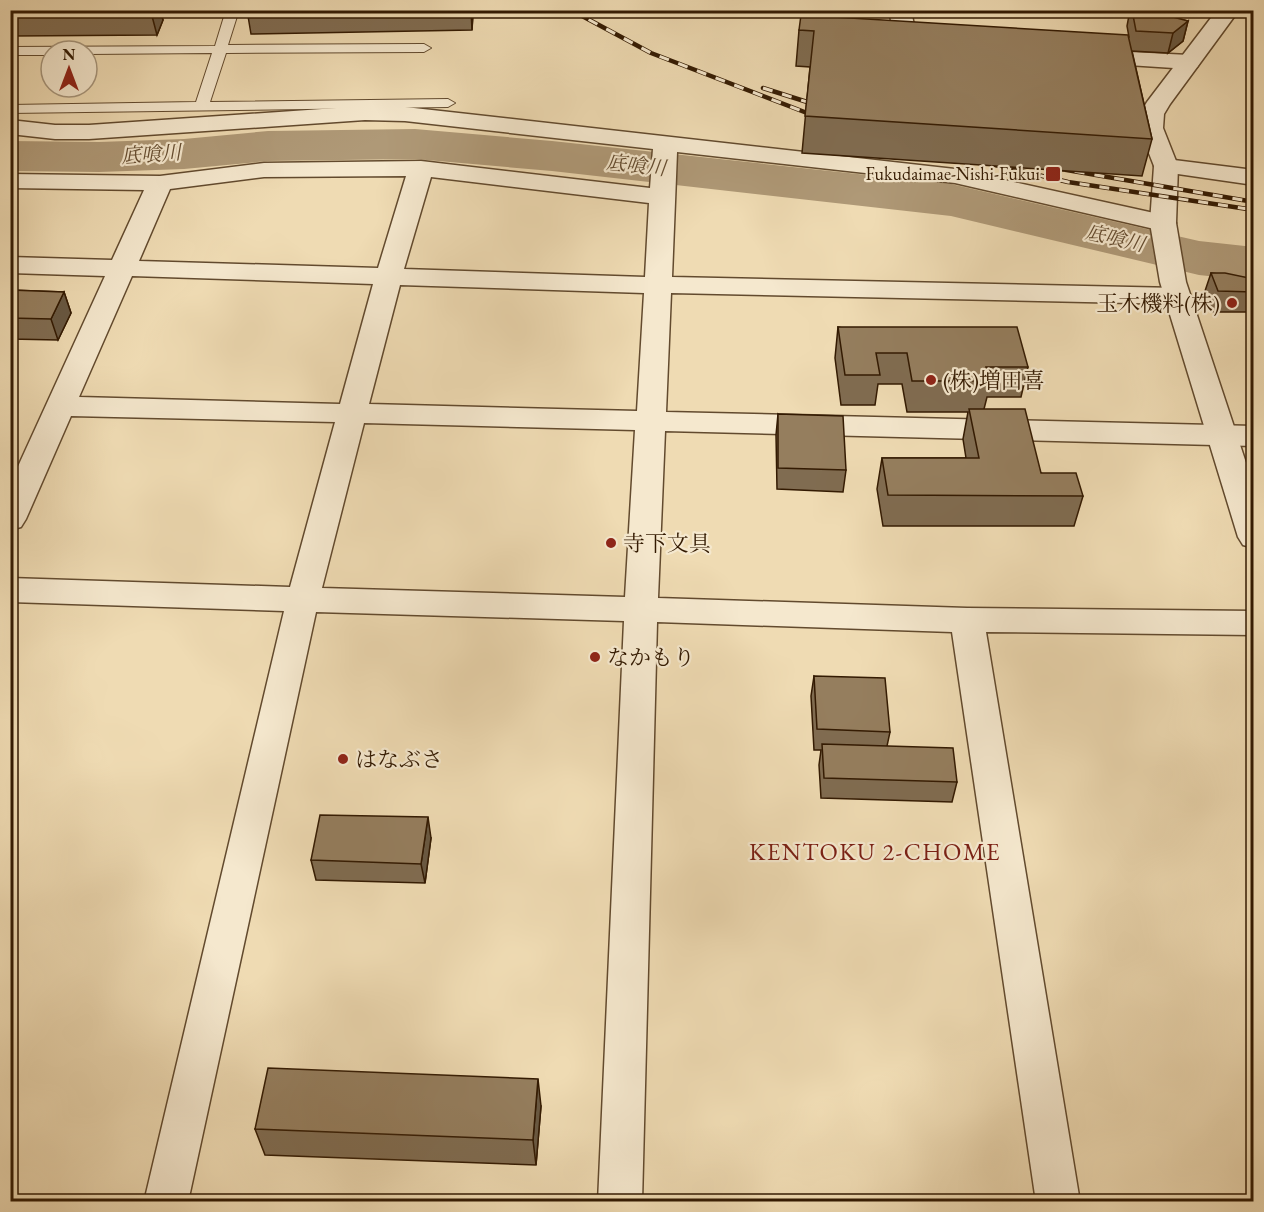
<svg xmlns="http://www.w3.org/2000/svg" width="1264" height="1212" font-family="'EB Garamond','Noto Serif JP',serif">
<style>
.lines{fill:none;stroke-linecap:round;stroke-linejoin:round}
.river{fill:#af9977;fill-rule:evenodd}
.service-casing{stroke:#624a2e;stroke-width:2}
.minor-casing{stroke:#624a2e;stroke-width:3}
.tertiary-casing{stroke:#624a2e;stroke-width:3}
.service{fill:#f5e8ce;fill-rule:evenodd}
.minor{fill:#f5e8ce;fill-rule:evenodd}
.tertiary{fill:#f5e8ce;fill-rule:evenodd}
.rail-casing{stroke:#331a02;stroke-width:4.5}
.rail{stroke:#f5e8ce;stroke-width:3;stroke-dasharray:10;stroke-linecap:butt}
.wall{fill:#806c51;stroke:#331a02;stroke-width:1.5}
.shaded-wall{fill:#685842;stroke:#331a02;stroke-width:1.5}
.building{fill:#957e5e;stroke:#331a02;stroke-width:1.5}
.poi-dot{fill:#8f2418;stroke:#f5e8ce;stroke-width:2}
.labels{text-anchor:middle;stroke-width:4.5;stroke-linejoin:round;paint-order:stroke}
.far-poi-label{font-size:18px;fill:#331a02;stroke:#f5e8ce;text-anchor:end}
.far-water-label{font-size:20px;font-style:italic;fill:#654d31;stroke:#f5e8ce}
.poi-label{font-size:22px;fill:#331a02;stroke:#f5e8ce;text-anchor:start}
.neighbourhood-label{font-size:24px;letter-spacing:1.5px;fill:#7a1f14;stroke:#f5e8ce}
</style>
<rect width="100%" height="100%" fill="#efdbb3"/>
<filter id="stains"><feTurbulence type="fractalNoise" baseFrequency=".00333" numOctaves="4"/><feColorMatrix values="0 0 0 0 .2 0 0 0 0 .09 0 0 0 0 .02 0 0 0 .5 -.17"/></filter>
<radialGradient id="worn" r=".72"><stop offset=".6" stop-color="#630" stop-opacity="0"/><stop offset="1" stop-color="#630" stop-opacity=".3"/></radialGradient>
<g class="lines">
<path class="river" d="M415,129L552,141L951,184L1199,241L1254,247V281L1199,275L951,216L552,171L415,159L268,161L184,169L99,172L10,171V141L99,142L184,139L268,131Z"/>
<defs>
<path id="service" d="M226,10H239L228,45L424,44L431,48L424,52L226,53L210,102L448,99L455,103L448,107L10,113V105L196,102L212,53L87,54V51H51V55H10V47L215,46Z"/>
<path id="minor" d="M889,10H911L917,41L933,43L936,48L933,53L925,55L899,52L896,47Z
M1090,50L1189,55L1197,57L1200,62L1197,67L1189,69L1082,62L1079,57L1082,52Z
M365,106L405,107L955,169L1163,215L1172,218L1176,223L1172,228L1163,231L955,183L677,152L672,277L1177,288L1187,290L1191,296L1187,302L1177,304L671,293L666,412L1254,426V446L665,431L658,598L967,608L1254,611V635L986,632L1080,1202H1036L952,632L657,622L642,1202H598L624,621L316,612L188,1202H144L284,611L10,602V578L290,587L335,422L71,416L26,519L21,527L10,530V484L105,276L10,273V257L112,260L144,190L10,188V174L160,176L264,163L421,161L650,188L653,149L405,121L365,120L89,139H55L10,134V120L55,125H89ZM406,176L378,268L139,261L170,189L264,177ZM431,177L649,203L645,277L404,269ZM132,276L373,284L340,404L79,397ZM400,285L644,293L637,411L369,404ZM364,423L635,430L625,597L322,588Z
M1166,159L1254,170V185L1157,171L1154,166L1157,161Z"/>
<path id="tertiary" d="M1217,10H1239L1170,104L1164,114L1163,128L1178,166L1176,223L1186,282L1254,487V548L1243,545L1238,537L1160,282L1150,223L1154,166L1139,128L1140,114L1147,102Z"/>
</defs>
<use href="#service" class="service-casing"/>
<use href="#minor" class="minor-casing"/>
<use href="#tertiary" class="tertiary-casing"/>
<use href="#service" class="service"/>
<use href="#minor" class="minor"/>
<use href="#tertiary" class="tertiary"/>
<defs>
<path id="rail" d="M571,10L651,53L820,118
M763,88L823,107
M982,162L1068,182L1254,210
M1055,168L1254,202"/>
</defs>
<use href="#rail" class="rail-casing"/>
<use href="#rail" class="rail"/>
</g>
<path class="wall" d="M10,10H160L163,20L157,35L13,36L10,29Z
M247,10H473V15L472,30L251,34Z
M1130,10H1147L1188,21L1183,41L1168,53L1132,51L1152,139L1142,176L802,153L810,67L796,66L799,30L1129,37L1127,26Z
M1211,273L1254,279V312H1211L1204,294Z
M10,290L64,292L71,313L58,340L10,339Z
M838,327L1028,367L1021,397H987L984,409L1041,473L1083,496L1074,526H883L877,489L882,458H966L963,439L968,412H907L902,384H878L875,405H841L835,358Z
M778,414L846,470L843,492L777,489L776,435Z
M814,676L890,732L887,746L957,782L952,802L821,798L819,765L821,750H814L811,696Z
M431,838L425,883L316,880L311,860Z
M541,1106L536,1165L265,1155L255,1129Z"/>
<path class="shaded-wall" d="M155,10H160L163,20L157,35L152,16Z
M471,10H473L472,30Z
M1188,21L1183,41L1168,53L1173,33Z
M64,292L71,313L58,340L51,319Z
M428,817L431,838L425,883L421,864Z
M538,1079L541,1106L536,1165L533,1140Z"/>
<path class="building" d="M10,10H155L152,16L10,17Z
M1132,10H1147L1188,21L1173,33L1136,31Z
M801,15L1128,35L1152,139L805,116L814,31L799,30Z
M1211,273H1225L1254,279V292L1218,291Z
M10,290L64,292L51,319L10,318Z
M838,327H1017L1028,367H986L990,381H912L907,353H876L880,375H845Z
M969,409H1025L1041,473H1076L1083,496L888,495L882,458H979Z
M778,414L843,416L846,470L778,468Z
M814,676L885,678L890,732L817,729Z
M822,744L953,748L957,782L824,778Z
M320,815L428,817L421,864L311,860Z
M268,1068L538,1079L533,1140L255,1129Z"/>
<g class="poi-dot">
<rect x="1045" y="166" width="16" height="16" rx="3"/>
<circle cx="1232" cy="303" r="6"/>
<circle cx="931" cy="380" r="6"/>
<circle cx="611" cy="543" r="6"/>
<circle cx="595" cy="657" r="6"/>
<circle cx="343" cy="759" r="6"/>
</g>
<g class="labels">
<g class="far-poi-label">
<text x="1040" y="180">Fukudaimae-Nishi-Fukui</text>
</g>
<g class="far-water-label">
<text transform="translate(151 154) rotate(-4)" y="7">底喰川</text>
<text transform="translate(636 165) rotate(6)" y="7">底喰川</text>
<text transform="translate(1115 238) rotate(13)" y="7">底喰川</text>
</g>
<g class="poi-label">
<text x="1220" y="311" text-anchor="end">玉木機料(株)</text>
<text x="943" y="388">(株)増田喜</text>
<text x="623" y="551">寺下文具</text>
<text x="607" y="665">なかもり</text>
<text x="355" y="767">はなぶさ</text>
</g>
<g class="neighbourhood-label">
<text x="875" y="860">KENTOKU 2-CHOME</text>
</g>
</g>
<rect width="1264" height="1212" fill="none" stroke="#efdbb3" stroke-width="36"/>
<rect x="12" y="12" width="1240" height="1188" fill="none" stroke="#331a02" stroke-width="3"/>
<rect x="18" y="18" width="1228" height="1176" fill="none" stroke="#331a02" stroke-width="1.5"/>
<g transform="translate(69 69)"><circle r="28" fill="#f5e8ce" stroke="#a7967c" stroke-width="1.5"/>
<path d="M0-4.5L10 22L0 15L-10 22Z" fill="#8f2418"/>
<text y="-9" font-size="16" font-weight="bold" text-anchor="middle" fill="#331a02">N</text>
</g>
<rect width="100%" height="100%" filter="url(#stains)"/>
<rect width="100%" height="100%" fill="url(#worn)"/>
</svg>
